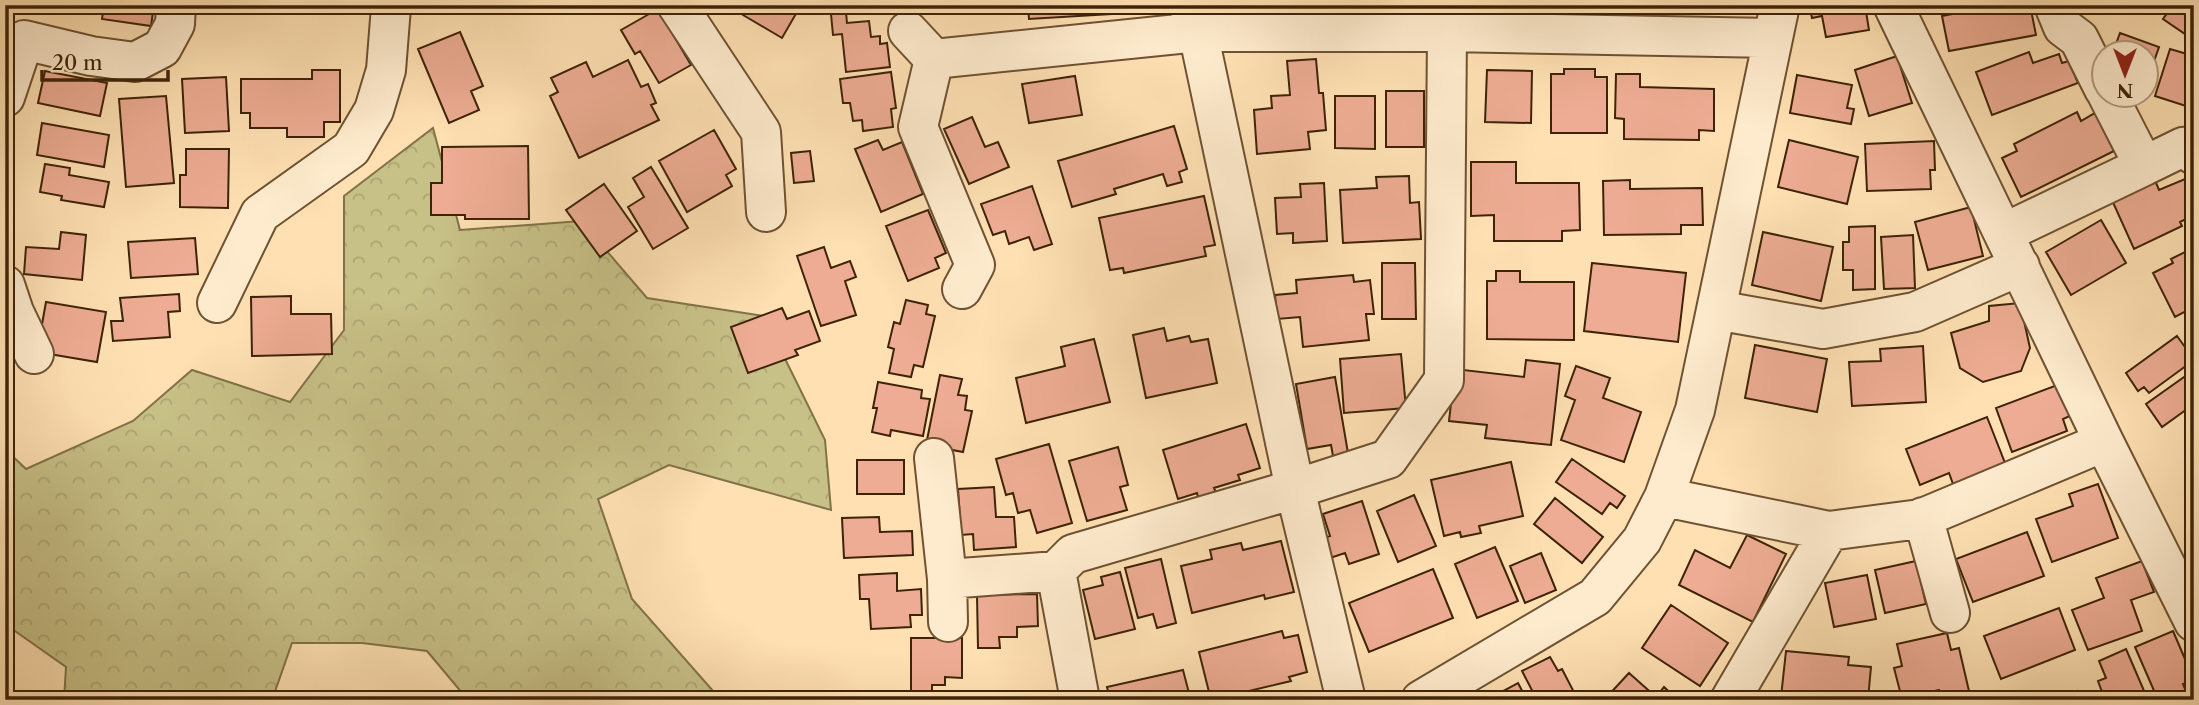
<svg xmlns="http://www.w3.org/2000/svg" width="2199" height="705" font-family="'Libre Caslon Text',serif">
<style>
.forest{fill:url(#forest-crowns);stroke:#827248;stroke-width:2}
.building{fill:#edac93;stroke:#3e2308;stroke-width:2}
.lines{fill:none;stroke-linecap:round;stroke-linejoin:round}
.minor-casing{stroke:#6e5232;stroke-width:42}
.minor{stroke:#feebcd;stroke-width:38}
</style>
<defs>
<pattern id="forest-crowns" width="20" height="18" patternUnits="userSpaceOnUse" patternTransform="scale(1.75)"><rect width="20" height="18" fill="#c7c087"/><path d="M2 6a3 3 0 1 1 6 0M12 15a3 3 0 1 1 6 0" fill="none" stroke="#aca573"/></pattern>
</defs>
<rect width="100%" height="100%" fill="#fee0b2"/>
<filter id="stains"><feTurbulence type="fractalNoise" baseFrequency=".00286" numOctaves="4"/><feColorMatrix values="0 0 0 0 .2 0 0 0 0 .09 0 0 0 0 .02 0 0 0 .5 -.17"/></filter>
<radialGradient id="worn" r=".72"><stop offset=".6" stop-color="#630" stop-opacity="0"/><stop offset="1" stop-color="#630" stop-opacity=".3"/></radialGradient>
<path class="forest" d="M433,128L460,230L581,221L647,298L764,316L825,440L831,510L669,465L598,499L632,599L721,700H641L630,697L602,700H468L427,651L362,643H292L272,700H64L66,667L5,624V449L26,469L133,421L192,370L290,402L344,330V196Z"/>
<path class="building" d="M104,5H154L151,26L102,19Z
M749,5H801L782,38L743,15Z
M1028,5H1110L1111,14L1029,19Z
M1299,5H1359V10H1299Z
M1406,5H1449V11Z
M1511,5H1541V12L1511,11Z
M1554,5H1643L1642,21H1624V8H1584V12H1554Z
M1809,5H1865L1869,30L1826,37L1822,16L1812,18Z
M1999,5H2030L2036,35L1949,51L1942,16Z
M2173,5H2194V21L2185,34L2163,19Z
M658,9L691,65L659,83L640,51L635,54L621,30Z
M846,12L847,23L869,21L871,37L880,36V44L887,43L890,67L846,72L842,34L833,35L831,14Z
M460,32L483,86L471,91L479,110L449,123L418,49Z
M2120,33L2159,47L2146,84V52H2113Z
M2170,49L2194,56V81L2186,106L2155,96Z
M2029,52L2033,63L2059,54L2062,63L2069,61L2078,83L1992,115L1976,72Z
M1897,56L1912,103L1869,116L1855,70Z
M1316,59L1319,93H1323L1326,130L1308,132L1310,149L1257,154L1254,110L1272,108L1271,96L1290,95L1287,61Z
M628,60L641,87L648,84L656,103L651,105L659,120L579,158L550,96L558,92L551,78L586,62L593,77Z
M1564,69H1595V77H1607V133H1551V74H1564Z
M312,70H340V122H324V137H287V128H250V113H241V79H312Z
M1487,70L1532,71L1531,123L1485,122Z
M45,71L107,83L100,116L38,103Z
M891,72L896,108L891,109L893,127L863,131L862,120L853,121L850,103H843L840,79Z
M1616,74H1640V87L1714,89V131L1699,130V140L1624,139V119L1615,118Z
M1797,75L1852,85L1847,108L1854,109L1851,124L1790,113Z
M1075,76L1082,115L1029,123L1022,84Z
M226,77L229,131L185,133L182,79Z
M1386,91H1424V147H1386Z
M166,96L174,183L126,187L119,99Z
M1335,96H1375V149L1335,148Z
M2077,112L2081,121L2095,113L2114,151L2021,197L2002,158L2017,151L2014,144Z
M972,117L985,147L998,142L1009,167L969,184L944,129Z
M42,123L109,135L104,167L37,155Z
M1174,126L1187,169L1179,172L1182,182L1167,186L1163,174L1114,189L1116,194L1072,207L1058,161Z
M714,130L736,169L726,175L732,186L687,212L659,161Z
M878,140L883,150L902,142L923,194L881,212L855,149Z
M1789,140L1858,157L1847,204L1778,187Z
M1934,141L1935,170H1930L1931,189L1867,191L1865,144Z
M528,146L529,219H465V215H431V183H442V147Z
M186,149H229L228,208L180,207V175H186Z
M810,151L814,181L794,183L791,153Z
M1471,162H1516V183H1579L1580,230L1562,231V241H1494V215L1471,216Z
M45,164L70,168L69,175L109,182L104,207L61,200L62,196L40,192Z
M651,167L688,228L653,249L628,207L644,197L633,178Z
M1409,176L1410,203L1419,202L1421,239L1343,243L1340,190L1377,188L1376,177Z
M2154,178L2159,190L2185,179L2194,199V215L2180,222L2182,226L2134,249L2111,198Z
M1630,180V189L1702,188L1703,225H1681V234L1604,235L1603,181Z
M1324,183L1327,241L1293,243V233L1277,234L1275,198L1301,197L1300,184Z
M604,184L637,231L600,257L566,210Z
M1032,186L1052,244L1034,250L1029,237L1009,244L1005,231L993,235L981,204Z
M1204,196L1215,245L1204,247L1206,256L1124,273L1123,268L1110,270L1099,218Z
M1971,207L1983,256L1928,270L1915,222Z
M928,210L946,253L935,258L939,268L908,281L886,226Z
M2101,220L2126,263L2071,295L2046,252Z
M1875,226V289L1853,290V270H1843V242H1849V227Z
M61,232L86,235L82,280L24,274L26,247L59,249Z
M1763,232L1833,247L1821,301L1752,285Z
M1913,235L1915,288L1884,289L1881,237Z
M195,238L198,274L131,278L128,242Z
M824,247L831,268L850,261L856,277L845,281L856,315L821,326L797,256Z
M2193,248L2194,307L2175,317L2153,273L2173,263L2171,259Z
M1382,263H1415L1416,319H1382Z
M1592,263L1686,273L1678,342L1584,331Z
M1496,271H1520V282H1574V340L1487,339V281H1496Z
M1353,275L1354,282L1370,280L1374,314H1366L1369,340L1303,347L1300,317L1277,319L1275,295L1297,293L1296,280Z
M179,294L180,311L168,312L170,337L113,341L111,321H123L120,298Z
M291,296V314H331L332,354L252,356L251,297Z
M906,300L928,305L926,314L935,316L923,367L914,365L911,377L889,373L894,349L888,347L894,322L900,324Z
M46,302L106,312L97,362L37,352Z
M2020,303L2030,348L2021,371L1983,382L1960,368L1951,333L1989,321V306Z
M782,308L787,319L809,311L820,341L795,350L798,355L748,373L731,327Z
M1164,328L1167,341L1189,336L1191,342L1208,339L1217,383L1146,398L1133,335Z
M2177,336L2185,347L2190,342L2194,348V360L2149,393L2144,387L2138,391L2126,373Z
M1094,339L1110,402L1026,423L1016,378L1065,366L1061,347Z
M1755,345L1827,359L1817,412L1745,398Z
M1923,346L1926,402L1852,406L1849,362L1881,361L1880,349Z
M1401,354L1406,408L1344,413L1340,359Z
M1526,360L1560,364L1551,445L1485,438L1487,425L1449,421L1455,369L1524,377Z
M1576,366L1610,378L1603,398L1641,412L1624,462L1561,440L1575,400L1565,396Z
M2194,370V404L2162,427L2146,404Z
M940,375L962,379L958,395L967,396L965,410L972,411L963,452L926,445Z
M1335,377L1348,453L1333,456L1331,445L1307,449L1296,384Z
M878,382L922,390L921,398L930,399L923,436L891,430L890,436L872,432L877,408H873Z
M2060,384L2072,415L2063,419L2067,431L2012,452L1996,408Z
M1987,417L2005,463L1953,484L1949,473L1920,485L1906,449Z
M1246,424L1260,468L1238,475L1240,480L1214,488L1217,495L1199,501L1197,493L1178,499L1163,450Z
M1049,444L1072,523L1037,533L1030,510L1018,513L1013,493L1006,495L996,459Z
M1118,447L1128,485L1120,487L1127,510L1087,521L1069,461Z
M1572,459L1625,496L1617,508L1610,503L1602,514L1556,482Z
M857,460H904V494H857Z
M1511,462L1523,516L1479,526L1481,533L1461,537L1460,532L1444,536L1431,480Z
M2098,484L2118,538L2052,562L2036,519L2073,506L2069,494Z
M994,487L996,517H1014L1016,547L974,550L973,534L961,535L958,489Z
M1414,495L1436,546L1398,562L1377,511Z
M1555,498L1603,537L1582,563L1534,524Z
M1362,501L1379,554L1349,564L1345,553L1330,558L1323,538L1330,536L1323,514Z
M879,517L880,532L912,531L913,555L844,558L842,518Z
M2027,532L2044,576L1973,602L1956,559Z
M1747,535L1786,554L1753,622L1679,585L1695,550L1730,568Z
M1281,541L1294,592L1265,599L1264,595L1192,613L1181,566L1212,559L1210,550L1241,543L1243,550Z
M1495,547L1518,601L1477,618L1455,564Z
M1541,553L1556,590L1525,603L1510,566Z
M1161,559L1176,623L1157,628L1153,614L1138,618L1125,568Z
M1916,561L1926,604L1885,613L1875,570Z
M2142,561L2154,592L2131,600L2142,631L2088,650L2072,610L2104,598L2096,578Z
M1433,569L1453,618L1369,652L1349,603Z
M1120,572L1135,629L1095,639L1083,590L1103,585L1101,577Z
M897,573V591L921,589L922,615H910L911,627L871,629L869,599H860L859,575Z
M1867,575L1876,619L1834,627L1825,583Z
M1037,594L1038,626L1017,627V637H999L1000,648H978L977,595Z
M1671,605L1728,643L1700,686L1642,648Z
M2059,608L2075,650L2001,679L1984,636Z
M1282,631L1284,638L1298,635L1307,672L1289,677L1291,681L1211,700L1199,652Z
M2173,631L2194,680L2183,684L2186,691L2165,700H2158L2135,647Z
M1947,633L1951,650L1959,648L1969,691L1941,697L1939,690L1902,699L1894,668L1902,666L1897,644Z
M911,638H962V678L945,677V685H932V691H911Z
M2126,649L2148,700H2105L2098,681L2106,678L2099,661Z
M1786,651L1849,657L1848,665L1871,667L1868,699L1845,697V700H1814L1781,697Z
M1550,657L1558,671L1562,669L1578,700H1537L1522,671Z
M1183,670L1190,697L1179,700H1110L1107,687Z
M1629,673L1656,697L1664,687L1678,700H1604Z
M1518,683L1527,700H1488V699Z
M2077,691L2080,700H2045Z"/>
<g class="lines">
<defs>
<path id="minor" d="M677,5L761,132L766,212
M1188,5L1198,32L1295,489L1346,700
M1893,5L2104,442L2194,622
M2054,5L2063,27L2079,39L2104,89
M908,31L934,59L1198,32H1447L1773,38
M934,59L918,127L975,265L962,289
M5,97L24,40L91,56L135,62L162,48L175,24L176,5
M2144,166L2183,147L2194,155
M2004,233L2144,166L2107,94
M5,285L14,312L34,354
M217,303L260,214L351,149L374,110L386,70L391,7L393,5
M1716,310L1823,329L1915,312L2020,266
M934,458L947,579L948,622
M1664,497L1829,531L1920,519L2104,442
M1923,517L1950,613
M947,579L1056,571
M1080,700L1056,571L1073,554L1295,489L1388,459L1444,380L1447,32
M1421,700L1595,597L1642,540L1664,497L1695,410L1780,5
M1730,700L1829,531"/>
</defs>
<use href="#minor" class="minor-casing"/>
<use href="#minor" class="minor"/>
</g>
<rect width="2199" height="705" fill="none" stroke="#fee0b2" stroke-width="28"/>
<rect x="7" y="7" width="2185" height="691" fill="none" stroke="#3e2308" stroke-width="3.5"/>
<rect x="14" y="14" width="2171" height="677" fill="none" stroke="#3e2308" stroke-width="2"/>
<g transform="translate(2125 74) rotate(180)"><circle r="33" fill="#feebcd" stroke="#b19b7e" stroke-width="2"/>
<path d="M0-5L12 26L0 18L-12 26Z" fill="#8f2418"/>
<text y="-10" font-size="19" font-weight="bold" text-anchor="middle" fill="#3e2308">N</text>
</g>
<path d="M42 70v10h126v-10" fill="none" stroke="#3e2308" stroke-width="3.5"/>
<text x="52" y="70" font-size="21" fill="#3e2308" stroke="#feebcd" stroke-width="5" paint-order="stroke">20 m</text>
<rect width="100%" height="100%" filter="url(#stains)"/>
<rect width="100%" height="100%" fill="url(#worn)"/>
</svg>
